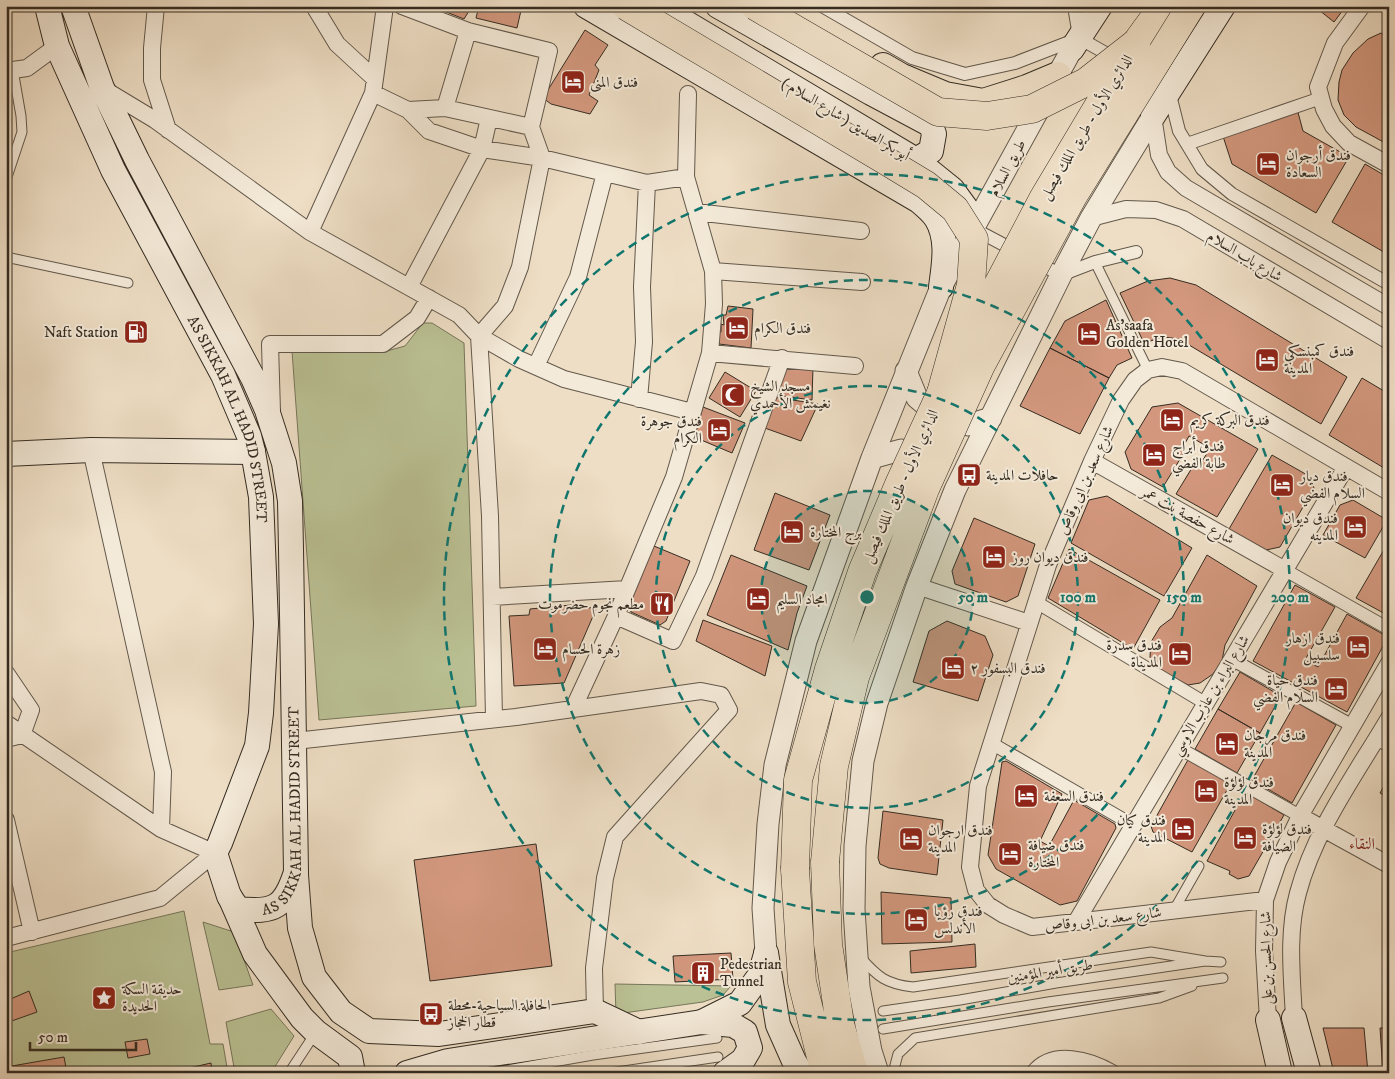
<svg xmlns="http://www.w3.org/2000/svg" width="1395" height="1079" font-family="'IM FELL DW Pica',Amiri,serif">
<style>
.green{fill:#bac194;stroke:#77765b}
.building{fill:#d2977d;stroke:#342c22}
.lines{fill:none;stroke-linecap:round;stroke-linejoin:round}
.service-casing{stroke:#62584b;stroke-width:11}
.pedestrian-casing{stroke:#62584b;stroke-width:14}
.minor-casing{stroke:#62584b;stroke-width:18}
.tertiary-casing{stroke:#62584b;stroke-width:23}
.secondary-casing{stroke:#342c22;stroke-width:26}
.primary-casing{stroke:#342c22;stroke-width:28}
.trunk-casing{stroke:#342c22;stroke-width:29}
.service{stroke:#f4ead9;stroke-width:9}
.pedestrian{stroke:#f4ead9;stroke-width:12}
.minor{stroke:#f4ead9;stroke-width:16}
.tertiary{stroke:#f4ead9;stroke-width:21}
.secondary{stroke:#f4ead9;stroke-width:24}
.primary{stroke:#eedec5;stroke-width:26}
.trunk{stroke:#eedec5;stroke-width:28}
.trunk-bridge-casing{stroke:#342c22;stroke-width:29;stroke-linecap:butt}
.motorway-bridge-casing{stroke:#342c22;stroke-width:29;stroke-linecap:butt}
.trunk-bridge{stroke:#eedec5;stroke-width:28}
.motorway-bridge{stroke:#eedec5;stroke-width:28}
.ring{fill:none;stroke:#0f766e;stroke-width:2.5;stroke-dasharray:9 6}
.labels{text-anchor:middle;stroke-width:4;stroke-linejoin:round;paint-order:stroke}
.poi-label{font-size:15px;fill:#342c22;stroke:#f4ead9;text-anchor:start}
.street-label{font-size:15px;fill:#342c22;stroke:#f4ead9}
.neighbourhood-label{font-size:16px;fill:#7a1f14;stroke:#f4ead9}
.centre{fill:#0f766e;stroke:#f4ead9;stroke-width:2.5}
.ring-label{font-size:15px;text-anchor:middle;font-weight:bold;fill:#0f766e;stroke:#f4ead9;stroke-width:4;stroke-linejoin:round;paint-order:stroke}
</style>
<rect width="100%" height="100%" fill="#eedec5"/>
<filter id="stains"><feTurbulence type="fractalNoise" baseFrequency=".004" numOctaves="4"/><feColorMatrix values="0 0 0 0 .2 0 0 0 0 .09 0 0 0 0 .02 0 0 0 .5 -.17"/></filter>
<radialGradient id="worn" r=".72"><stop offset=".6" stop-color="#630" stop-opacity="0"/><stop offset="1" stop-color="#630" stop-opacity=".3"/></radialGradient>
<path class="green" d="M423,323H432L464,343L476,706L319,720L292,351H387L405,346Z
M184,911L210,1044H223L228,1073H6V953Z
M203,922L234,932L253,985L219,990Z
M615,984L731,986L723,995L703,1002L616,1014Z
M271,1009L294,1036L271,1073H235L226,1022Z"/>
<path class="building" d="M431,6H472L464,19Z
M479,6H522L517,28L476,18Z
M1314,6H1346L1334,22Z
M585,30L608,45L595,65L599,70L589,95L598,101L590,114L551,104L543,98Z
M1381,33L1389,38V145L1356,127L1344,115L1338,100L1339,82L1342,70L1353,53L1368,39Z
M1296,105L1303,131L1349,157L1316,213L1232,164L1221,130Z
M1365,164L1389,178V255L1332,222Z
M1170,278L1196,285L1347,377L1321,424L1179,339L1163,337L1144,343L1120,293L1148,281Z
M1106,300L1132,358L1117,365L1109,378L1050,348L1065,321Z
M728,306L753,309L751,348L719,344V332H721V324L724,325L723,315H726Z
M1050,348L1109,378L1080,434L1020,406Z
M791,366L813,367L812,400L776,395L783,370Z
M725,372L756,391L740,417L709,398Z
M1362,378L1389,394V471L1329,435Z
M774,397L818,404L801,441L762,427Z
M1178,403L1258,449L1217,517L1176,494L1198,458L1203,460L1210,448L1189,436L1182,449L1185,451L1163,487L1131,469L1125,452L1152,407Z
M703,407L745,423L732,453L694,437Z
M1272,455L1309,476L1314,488L1280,547L1266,550L1229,529Z
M775,493L830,515L809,570L754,550Z
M1107,496L1192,548L1164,596L1071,543L1089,500Z
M1353,500L1387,520L1365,558L1323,535L1340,505Z
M974,518L1035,544L1018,596L1006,602L955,584L952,571Z
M1389,541V616L1356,598Z
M654,546L690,561L666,621L660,625L631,612L628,604Z
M1069,549L1160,600L1133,649L1048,598Z
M731,555L807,586L797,613L788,650L707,615Z
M1207,555L1257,586L1225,645L1222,661L1213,674L1200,683L1188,685L1154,667L1150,657L1151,642L1160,627L1172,618Z
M1295,585L1335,607L1305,660L1318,667L1347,614L1388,637L1347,712L1253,661Z
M581,604L580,609L597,607L564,683L514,686L509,616L529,615L530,609Z
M703,620L772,646L765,676L696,641Z
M947,621L985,636L993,655L978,701L913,682L929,631Z
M1240,672L1281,696L1260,733L1218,709Z
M1296,702L1336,725L1292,803L1252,780Z
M1218,709L1260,733L1237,773L1195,749Z
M1189,758L1231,783L1192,852L1153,832L1151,826Z
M1006,761L1062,794L1040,841L1049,846L1074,800L1115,824L1116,828L1077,901L1060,905L996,869L988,855L1002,762Z
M1389,777V798L1380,793Z
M1245,792L1284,815L1249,876L1238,879L1229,874L1230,871L1207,861Z
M883,811L943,820L937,875L889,868L880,864L878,858Z
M536,844L552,966L430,981L414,860Z
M881,892L951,898L952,942L882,944Z
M975,944L976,967L911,973L910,951Z
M731,953L733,979L675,982L673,956Z
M29,991L37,1012L6,1023V1001Z
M1323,1028H1364L1368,1073H1334Z
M1380,1028H1389V1073H1383Z
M147,1039L150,1054L128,1058L125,1042Z
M64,1057L67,1073H6V1067Z
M211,1063L212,1073H186L185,1069Z"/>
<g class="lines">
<defs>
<path id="service" d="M6,180L22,132L21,116L13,70
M6,257L128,283
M1095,262L1148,370
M1174,910L1199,866
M861,958C878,977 886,984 913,987L1151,952L1205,961
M883,1011L960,1000L1056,983L1205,961L1221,962
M883,1029L1048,1002L1223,978
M289,1073L316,1032
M490,1073L593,1055L717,1038
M610,1073L718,1057
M893,1073L898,1054L915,1038L1159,998L1192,986"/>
<path id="pedestrian" d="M822,6L912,58L965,74L1015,63L1077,39
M1074,6L1079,36
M1079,38L1116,59
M1169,91L1179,131L1202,169L1232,194L1389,284
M1187,144L1321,98
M974,229L1061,275L1095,262L1136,252
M1285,570L1389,629
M1036,602L1205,703
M1231,659L1353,726
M1377,739L1389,746
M991,743L1133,825
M1179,748L1300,816"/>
<path id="minor" d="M156,6L152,48V80L168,130
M314,6L337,44L375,79
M402,6L468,31L549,51L531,127L542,158L520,267L505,306L479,336L519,359L564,379L692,412
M1362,6L1335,43L1318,87L1324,109L1333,126L1349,143L1389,165
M6,71L27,68L57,46
M102,88L155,120L310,232L459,315L479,336L490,516L494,719
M373,93L408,110L429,131L482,149L542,158L647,183L686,177
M445,108L468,31
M408,110L445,108L531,127
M1153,116L1159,155L1168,172L1186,188L1389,307
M696,212L861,231
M1091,218L1126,209L1156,210L1183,219L1389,341
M310,232L373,93L385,6
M713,271L862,282
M409,287L482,149L489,118
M710,353L855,366
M536,366L578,277L605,173
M639,399L644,342L642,287L647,183
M272,412L270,344H383L417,318L429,298
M91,450L163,772L161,829
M1092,461L1285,570
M917,586L1029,623
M492,597L627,589
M616,616L673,641L704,576L782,358
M6,673L31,710L22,735L6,739
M573,709L616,616L674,477L710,353L714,304L713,271L686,177L688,94
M6,723L161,829L215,853L160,898L6,938
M295,746L304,740L516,717L701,691L721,695L729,710L615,837L605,878L594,968L595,1011
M1300,816L1389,865
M6,820L32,932
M1265,900L1032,927L1004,915L988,905L976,890L970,867L978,786L1048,565L1092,461L1121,400L1135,380L1148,370L1162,367L1182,371L1389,492
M1076,922L1346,467
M1294,1018C1292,977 1287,933 1298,893C1315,829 1356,774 1389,718
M1268,1020L1264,951L1265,900L1278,862L1300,816L1389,663
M1034,1073C1053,1049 1090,1060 1112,1073"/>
<path id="tertiary" d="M906,371L917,398L940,417L968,425L991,418
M872,458L901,450L928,457
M766,953L763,908L768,824L775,765L806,641L872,458L941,287L1072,49
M878,1073L871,1051L859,987L854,909L855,846L863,761L877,703L917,586L955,490L1061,275L1091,218L1153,116"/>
<g id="secondary">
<path id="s1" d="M47,6L57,46L113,170L223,375L249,436L253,452L261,497L266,624L261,713L257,746L220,843L215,853L229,896L238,909C275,913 285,907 296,872L291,549L290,501L284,463L267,410L253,378L137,160L102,88L73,6"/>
<path d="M586,6L919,201C925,206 932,212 936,218C949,239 944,264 941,287"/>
<path d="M658,6L916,160L931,151L934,134L931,125L871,93L718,6"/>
<path d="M1072,49L1100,6"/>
<path d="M1153,116L1223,6"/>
<path d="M916,160L952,189L971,215"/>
<path d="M6,454L91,450L253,452"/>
<path d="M296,875L300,928L314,977L341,1012L369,1031L439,1034L595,1011L639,1032"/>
<path d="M230,897L255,954L302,1018L316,1032L350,1057L353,1073"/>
<path d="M766,953L778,1025L794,1061L801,1073"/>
<path d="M1294,1018L1309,1073"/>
<path d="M1268,1020L1280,1073"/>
<path d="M702,1022L740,1003L760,975L766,954"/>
<path d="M407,1073L448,1061L702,1022L733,1025L745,1032L750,1048L743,1060L725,1073"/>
</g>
<path id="primary" d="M883,66L902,77L945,95L983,102L1027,88L1058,75"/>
<path id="trunk" d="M1136,43L1163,6
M825,862L828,944L840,1024L854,1073
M795,869L802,982L825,1073"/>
</defs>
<use href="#service" class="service-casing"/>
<use href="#pedestrian" class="pedestrian-casing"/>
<use href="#minor" class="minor-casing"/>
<use href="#tertiary" class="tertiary-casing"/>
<use href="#secondary" class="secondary-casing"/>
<use href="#primary" class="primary-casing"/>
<use href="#trunk" class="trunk-casing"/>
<use href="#service" class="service"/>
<use href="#pedestrian" class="pedestrian"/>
<use href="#minor" class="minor"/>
<use href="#tertiary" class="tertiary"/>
<use href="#secondary" class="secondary"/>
<use href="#primary" class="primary"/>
<use href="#trunk" class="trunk"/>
<defs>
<path id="trunk-bridge" d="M825,862L834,766L855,677L925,489L981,365L1073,196L1191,6
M795,869L798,780L829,669L862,572L900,482L941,393L1043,199L1136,43"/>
<path id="motorway-bridge" d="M626,6L888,162L926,185L955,209L974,239L971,285L941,393
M755,6L938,112L987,116L1032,109L1086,82L1136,43"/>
</defs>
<use href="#trunk-bridge" class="trunk-bridge-casing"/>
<use href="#motorway-bridge" class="motorway-bridge-casing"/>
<use href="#trunk-bridge" class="trunk-bridge"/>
<use href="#motorway-bridge" class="motorway-bridge"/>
</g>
<circle cx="867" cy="597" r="106" fill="#0f766e" fill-opacity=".12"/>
<g class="ring">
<circle cx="867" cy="597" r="106"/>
<circle cx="867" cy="597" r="211"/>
<circle cx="867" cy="597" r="317"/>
<circle cx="867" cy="597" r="423"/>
</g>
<defs>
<symbol id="hotel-square" viewBox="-11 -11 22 22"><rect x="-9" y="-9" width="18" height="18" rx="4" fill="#8f2418" stroke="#f4ead9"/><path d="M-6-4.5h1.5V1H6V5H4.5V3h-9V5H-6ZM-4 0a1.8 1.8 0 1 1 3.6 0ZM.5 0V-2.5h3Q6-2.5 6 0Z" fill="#fff"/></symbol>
<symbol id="fuel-square" viewBox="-11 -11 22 22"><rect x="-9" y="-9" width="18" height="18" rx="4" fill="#8f2418" stroke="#f4ead9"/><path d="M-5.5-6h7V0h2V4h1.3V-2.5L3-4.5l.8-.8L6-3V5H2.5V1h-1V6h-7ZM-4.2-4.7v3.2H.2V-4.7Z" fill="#fff"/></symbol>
<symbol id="mosque-square" viewBox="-11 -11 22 22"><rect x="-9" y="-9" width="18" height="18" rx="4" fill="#8f2418" stroke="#f4ead9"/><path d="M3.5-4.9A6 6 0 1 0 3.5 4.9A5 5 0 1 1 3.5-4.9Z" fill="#fff"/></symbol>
<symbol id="bus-square" viewBox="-11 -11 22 22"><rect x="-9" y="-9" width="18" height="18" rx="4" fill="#8f2418" stroke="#f4ead9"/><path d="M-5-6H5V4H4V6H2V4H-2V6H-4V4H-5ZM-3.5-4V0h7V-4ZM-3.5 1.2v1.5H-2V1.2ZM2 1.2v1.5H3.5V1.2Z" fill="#fff"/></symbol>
<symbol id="restaurant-square" viewBox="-11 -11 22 22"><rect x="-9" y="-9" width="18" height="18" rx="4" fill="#8f2418" stroke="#f4ead9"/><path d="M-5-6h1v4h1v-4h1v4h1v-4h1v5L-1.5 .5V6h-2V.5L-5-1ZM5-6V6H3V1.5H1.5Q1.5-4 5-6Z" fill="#fff"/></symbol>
<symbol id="building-square" viewBox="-11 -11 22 22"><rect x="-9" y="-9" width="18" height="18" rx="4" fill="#8f2418" stroke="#f4ead9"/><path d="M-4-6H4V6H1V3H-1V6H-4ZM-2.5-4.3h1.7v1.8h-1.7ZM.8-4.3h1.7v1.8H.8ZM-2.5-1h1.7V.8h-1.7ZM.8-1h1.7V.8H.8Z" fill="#fff"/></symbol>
<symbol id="sight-square" viewBox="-11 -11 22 22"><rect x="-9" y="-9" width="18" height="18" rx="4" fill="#8f2418" stroke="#f4ead9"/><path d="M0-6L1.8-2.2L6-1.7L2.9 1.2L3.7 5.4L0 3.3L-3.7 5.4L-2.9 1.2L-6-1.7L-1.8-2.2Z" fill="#fff"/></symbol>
</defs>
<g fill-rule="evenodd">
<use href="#hotel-square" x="559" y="68" width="28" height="28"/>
<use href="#hotel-square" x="1254" y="150" width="28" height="28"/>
<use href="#hotel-square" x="723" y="314" width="28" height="28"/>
<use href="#fuel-square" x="122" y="318" width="28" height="28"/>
<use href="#hotel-square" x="1075" y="320" width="28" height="28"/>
<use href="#hotel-square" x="1253" y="346" width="28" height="28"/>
<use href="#mosque-square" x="719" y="381" width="28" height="28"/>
<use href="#hotel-square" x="1158" y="406" width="28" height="28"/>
<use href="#hotel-square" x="705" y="416" width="28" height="28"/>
<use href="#hotel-square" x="1140" y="441" width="28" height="28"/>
<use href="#bus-square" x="955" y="461" width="28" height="28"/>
<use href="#hotel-square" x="1268" y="471" width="28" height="28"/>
<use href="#hotel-square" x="1341" y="513" width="28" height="28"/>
<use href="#hotel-square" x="778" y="518" width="28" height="28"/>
<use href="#hotel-square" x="980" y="543" width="28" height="28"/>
<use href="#hotel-square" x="744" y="585" width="28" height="28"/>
<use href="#restaurant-square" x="648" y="590" width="28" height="28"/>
<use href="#hotel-square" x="1344" y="633" width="28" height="28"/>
<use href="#hotel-square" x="531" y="635" width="28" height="28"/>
<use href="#hotel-square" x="1166" y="640" width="28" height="28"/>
<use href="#hotel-square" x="939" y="654" width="28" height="28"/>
<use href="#hotel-square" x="1322" y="675" width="28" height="28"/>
<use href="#hotel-square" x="1213" y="730" width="28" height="28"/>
<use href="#hotel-square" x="1192" y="777" width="28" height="28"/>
<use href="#hotel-square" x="1012" y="782" width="28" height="28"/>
<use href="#hotel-square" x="1169" y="815" width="28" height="28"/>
<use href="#hotel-square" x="1231" y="824" width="28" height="28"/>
<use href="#hotel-square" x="897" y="825" width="28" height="28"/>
<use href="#hotel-square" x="996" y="840" width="28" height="28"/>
<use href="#hotel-square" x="902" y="906" width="28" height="28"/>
<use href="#building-square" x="689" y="959" width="28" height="28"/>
<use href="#sight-square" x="90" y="984" width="28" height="28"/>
<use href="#bus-square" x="417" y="1000" width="28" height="28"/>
</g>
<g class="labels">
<g class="poi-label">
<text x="590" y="87">فندق المنى</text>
<text x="1286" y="160">فندق أرجوان<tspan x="1286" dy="17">السعادة</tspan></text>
<text x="1106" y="330">As'saafa<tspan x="1106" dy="17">Golden Hotel</tspan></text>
<text x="754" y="333">فندق الكرام</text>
<text x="118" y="337" text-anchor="end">Naft Station</text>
<text x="1284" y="356">فندق كمبنسكي<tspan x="1284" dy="17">المدينة</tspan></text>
<text x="750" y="391">مسجد الشيخ<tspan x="750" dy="17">نغيمش الأحمدي</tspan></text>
<text x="1190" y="425">فندق البركة كريم</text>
<text x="702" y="426" text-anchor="end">فندق جوهرة<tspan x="702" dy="17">الكرام</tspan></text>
<text x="1172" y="451">فندق أبراج<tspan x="1172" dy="17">طابة الفضي</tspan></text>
<text x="986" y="480">حافلات المدينة</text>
<text x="1300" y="481">فندق ديار<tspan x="1300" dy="17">السلام الفضي</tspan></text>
<text x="1338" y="523" text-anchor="end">فندق ديوان<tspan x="1338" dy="17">المدينه</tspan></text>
<text x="810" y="537">برج المختارة</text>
<text x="1012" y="562">فندق ديوان روز</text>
<text x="776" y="604">امجاد السلیم</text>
<text x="644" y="609" text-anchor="end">مطعم نجوم حضرموت</text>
<text x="1340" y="643" text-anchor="end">فندق ازهار<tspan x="1340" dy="17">سلسبيل</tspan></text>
<text x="1162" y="650" text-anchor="end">فندق سدرة<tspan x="1162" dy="17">المديناة</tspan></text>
<text x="562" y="654">زهرة الحسام</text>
<text x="970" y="673">فندق البسفور ٢</text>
<text x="1318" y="685" text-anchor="end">فندق حياة<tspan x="1318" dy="17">السلام الفضي</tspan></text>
<text x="1244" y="740">فندق مرجان<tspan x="1244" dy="17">المدينة</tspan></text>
<text x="1224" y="787">فندق لؤلؤة<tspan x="1224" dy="17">المدينة</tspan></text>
<text x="1044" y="801">فندق السعفة</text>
<text x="1166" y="825" text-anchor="end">فندق كيان<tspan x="1166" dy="17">المدينة</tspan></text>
<text x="1262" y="834">فندق لؤلؤة<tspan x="1262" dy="17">الضيافة</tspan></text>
<text x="928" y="835">فندق ارجوان<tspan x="928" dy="17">المدينة</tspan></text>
<text x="1028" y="850">فندق ضيافة<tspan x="1028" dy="17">المختارة</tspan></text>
<text x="934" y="916">فندق رؤيا<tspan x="934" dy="17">الأندلس</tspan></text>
<text x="720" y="969">Pedestrian<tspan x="720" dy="17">Tunnel</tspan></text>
<text x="122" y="994">حديقة السكة<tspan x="122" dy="17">الحديدة</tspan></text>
<text x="448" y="1010">الحافلة السياحية-محطة<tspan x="448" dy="17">قطار الحجاز</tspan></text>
</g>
<g class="street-label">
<text transform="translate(846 119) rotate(31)" y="5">( شارع السلام ) أبو بكر الصديق</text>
<text transform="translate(1086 127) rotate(-59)" y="5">الدائري الأول - طريق الملك فيصل</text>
<text transform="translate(1007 168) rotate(-62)" y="5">طريق السلام</text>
<text transform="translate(1245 256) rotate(31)" y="5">شارع باب السلام</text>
<text dy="5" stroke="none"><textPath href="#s1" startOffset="454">AS SIKKAH AL HADID STREET</textPath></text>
<text transform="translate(1085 480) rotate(-66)" y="5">شارع سعد بن ابى وقاص</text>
<text transform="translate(900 486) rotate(-66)" y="5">الدائري الأول - طريق الملك فيصل</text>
<text transform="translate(1188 515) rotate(29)" y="5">شارع حفصة بنت عمر</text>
<text transform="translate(1210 695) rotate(-59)" y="5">شارع البراء بن عازب الاوسي</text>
<text dy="5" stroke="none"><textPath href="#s1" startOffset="1098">AS SIKKAH AL HADID STREET</textPath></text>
<text transform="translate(1103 919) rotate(-7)" y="5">شارع سعد بن ابى وقاص</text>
<text transform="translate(1266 958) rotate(-91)" y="5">شارع الحسن بن على</text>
<text transform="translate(1050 971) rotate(-9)" y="5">طريق أمير المؤمنين</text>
</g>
<g class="neighbourhood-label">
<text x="1362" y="849">النقاء</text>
</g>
</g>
<circle cx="867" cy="597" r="8" class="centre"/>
<g class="ring-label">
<text x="973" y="602">50 m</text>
<text x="1078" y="602">100 m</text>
<text x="1184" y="602">150 m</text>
<text x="1290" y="602">200 m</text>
</g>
<rect width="1395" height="1079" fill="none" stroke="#eedec5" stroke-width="25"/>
<rect x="8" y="8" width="1380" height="1064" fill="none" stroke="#342c22" stroke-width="2.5"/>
<rect x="12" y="12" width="1370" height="1054" fill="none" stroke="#342c22"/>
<path d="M30 1042v8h106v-8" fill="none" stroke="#342c22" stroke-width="2.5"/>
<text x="38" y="1042" font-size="15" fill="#342c22" stroke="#f4ead9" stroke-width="4" paint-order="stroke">50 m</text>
<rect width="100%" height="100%" filter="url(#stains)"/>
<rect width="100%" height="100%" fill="url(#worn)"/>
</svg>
